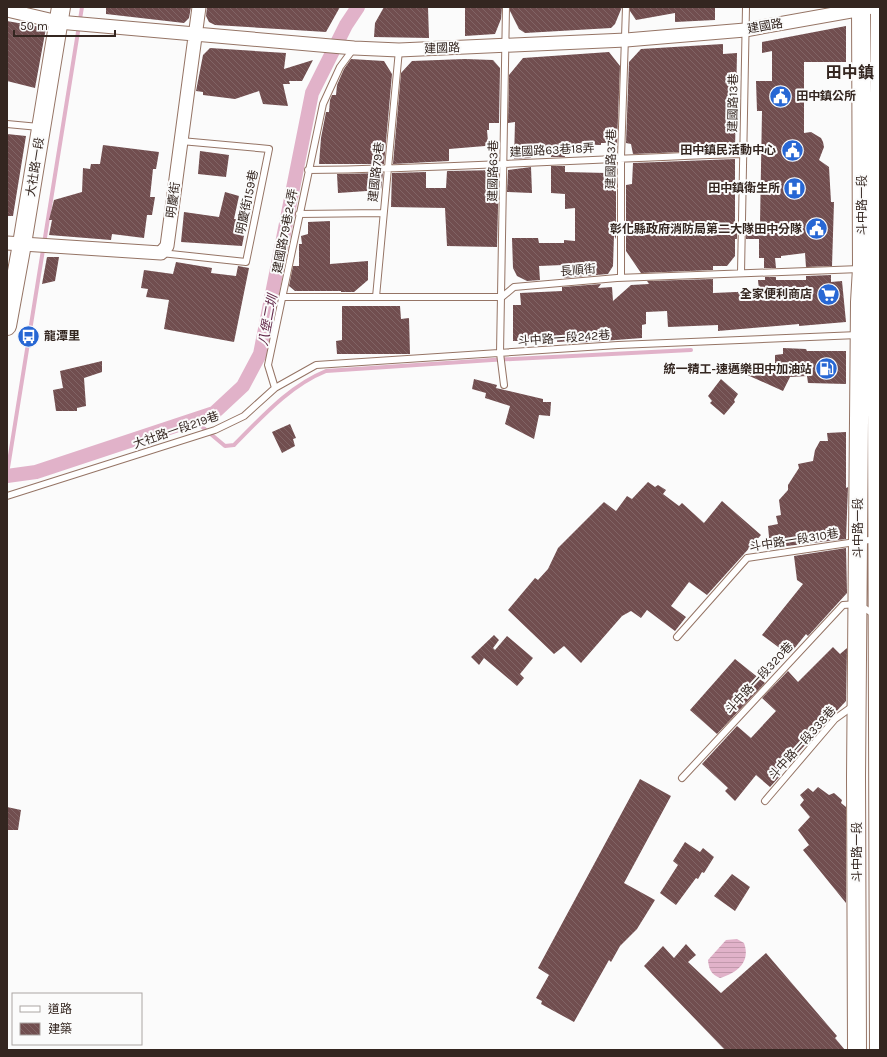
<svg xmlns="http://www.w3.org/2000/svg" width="887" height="1057" font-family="Karla,'Noto Sans TC',sans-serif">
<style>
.water{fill:url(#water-rules)}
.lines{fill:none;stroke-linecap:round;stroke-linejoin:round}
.stream{stroke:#e1b2c9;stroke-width:4}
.canal{stroke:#e1b2c9;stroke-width:14}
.building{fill:url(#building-back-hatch)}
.lane-casing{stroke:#957465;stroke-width:8}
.street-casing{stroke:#957465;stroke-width:15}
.secondary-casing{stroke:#957465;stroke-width:20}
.lane{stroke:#fff;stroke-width:6}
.street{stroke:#fff;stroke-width:13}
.secondary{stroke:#fff;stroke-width:18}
.labels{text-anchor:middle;stroke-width:4;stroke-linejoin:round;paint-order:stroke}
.street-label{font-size:12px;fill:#342620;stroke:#fbfbfb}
.poi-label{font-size:12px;font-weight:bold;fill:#342620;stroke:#fbfbfb;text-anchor:end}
.water-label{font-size:13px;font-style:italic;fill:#642b4b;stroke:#fbfbfb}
.district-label{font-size:16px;font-weight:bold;fill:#342620;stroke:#fbfbfb}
</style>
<defs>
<pattern id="water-rules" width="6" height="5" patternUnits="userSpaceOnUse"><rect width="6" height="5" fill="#e1b2c9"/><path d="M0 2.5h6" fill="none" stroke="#c299ac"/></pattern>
<pattern id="building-back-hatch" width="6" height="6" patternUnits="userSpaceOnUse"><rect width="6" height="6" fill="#714e4f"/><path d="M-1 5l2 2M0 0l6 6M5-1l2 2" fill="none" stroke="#816465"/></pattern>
</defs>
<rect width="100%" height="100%" fill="#fbfbfb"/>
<path class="water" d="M737,939L744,943C751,962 737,973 720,978C711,974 709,970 708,960L726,940Z"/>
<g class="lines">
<path class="stream" d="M194,420L225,446L234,445C262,417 289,386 326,371L492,360L691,350
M7,474L82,7"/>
<path class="canal" d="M7,476L36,472L214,413L243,386L260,354L312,93L346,25L358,7"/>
</g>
<path class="building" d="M106,7H191L189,18L184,23L106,14Z
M207,7H340L326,32L215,25L209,22L206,16Z
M384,7H428L429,38L374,37L375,23Z
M465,7H502L501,19L495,34L465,36Z
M510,7H622L615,24L611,28L525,33L519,29L510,11Z
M630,7H715V20L675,22V13L636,20L630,11Z
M7,21L46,28L35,88L7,81Z
M846,26V62H804V133L811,132L821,138L823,142L824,147L819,160L829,167L831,202H834L832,266L806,267L805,253L781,256V258H775L776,268H764V258H759V239H746V224L760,223L762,111H757L756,81H772V51L762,53V42Z
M723,44V54L737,53L735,150L633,154L631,144L626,143L629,62L641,49Z
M210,48L286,53L284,69L313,60L302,81H289L290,84H283L288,106L263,104L259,91L235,99L203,95V92L196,91L203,55Z
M609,52L620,66L617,143H601V145L565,144V157H551V147L530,148L531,158L514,159L515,122L508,123L509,75L523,58Z
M351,59L384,61L392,74L384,164H319L321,138L326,112H329L330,100L332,95H336L337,85L344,69Z
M465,59L493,60L500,68L499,123H489V130H487L488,142L485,146L449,149V161L393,164L401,73L412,61Z
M7,134L26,136L13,216H7Z
M103,145L159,152L156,169H153L150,197H155L152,215H147L144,238L112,234L111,240L49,235L52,220H49L54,200L82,192L83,168L90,169L91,164H100Z
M200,151L229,155L226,177L198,174Z
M735,159V225H737V239H735V256L727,266H713V270L641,273L626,251V185L632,184L633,163Z
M551,166H565V172L607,173V186L616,185V239L614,235L613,266L608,274L563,278V265L539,266L540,280L527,281L517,276L513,268L512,238H538L539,243H564V240L575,241V208L565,209V194L551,193Z
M531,167L532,193L507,192L508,170Z
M499,170L497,247L447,246L445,208L391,207L392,173L426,172V188H446L447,171Z
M383,173L381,190L338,193L337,174Z
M225,192L239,196L234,219L247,220L242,246L181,242L184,212L219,217Z
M330,221V264L368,261V280L354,292H341V291H295L289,286L293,266H299V244H302L301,236L308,234V222Z
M47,257H59L55,281L42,284Z
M176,262L212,268L211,273L236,276L238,266L249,268L234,342L164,329L169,300L146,297L148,289L141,288L144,270L173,274Z
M831,275V282L842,281L846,322L799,326V324L718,331V325L668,327L667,311L646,312V324L642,325V338L576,343V341L557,342V338L530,339V341H513V305H521L520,293L562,291V287L601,284L598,288L612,287L613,301L631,285L649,284L647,281L713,279V293L759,291L758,280H765V277H776V280H806V276Z
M342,306H400L401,319L409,318L410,354H337L336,341L342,340Z
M783,348L806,349L807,351H846V384L808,383L807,376L790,377L783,391L745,374L749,362L775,372V355L783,354Z
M102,361V372L84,378L86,406L77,408V411H56L53,390L63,388L60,371Z
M474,379L497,385L496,388L543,399V402H551L550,416L539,415L534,439L505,424L510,406L485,398L486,393L472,389Z
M721,379L738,394L734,400L735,402L724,415L710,403L712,401L708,396Z
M290,424L296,438L293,439L295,446L282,453L272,432Z
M846,432V488L848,487L846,539L770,548L768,526L778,524L776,516L781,515L779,500L788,490V485L799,468L798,464L813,461L815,450L820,441H828L827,433Z
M648,482L655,487L658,485L666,490L663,494L679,506L682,503L704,523L722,501L761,535L707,595L689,582L671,606L686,617L675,631L647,610L641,618L631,611L622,616L581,663L564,646L554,654L508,610L535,578L538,580L548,569L558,548L604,502L616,511L627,496L632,499Z
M846,548L847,593L808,636L806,634L789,655L762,635L803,584L797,580L794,556Z
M494,635L499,640L493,648L495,650L507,636L533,658L520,674L524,678L517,686L484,658L479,665L471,657Z
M833,647L840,654L847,648L846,701L779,773L781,775L770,787L756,775L735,801L725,791L728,788L702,764L737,726L751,738L776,711L762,698L788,671L798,682Z
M735,659L765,683L717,734L690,710Z
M640,779L671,796L624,883L655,900L637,929L620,946L611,962L609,960L574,1022L541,1004L542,1001L536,998L549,975L538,968Z
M818,787L829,795L834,793L842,800L841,803L846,807V903L803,850L809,845L798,830L810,817L800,805L804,800L800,795L808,788L813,792Z
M7,807L21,810L18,830H7Z
M685,842L700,852L703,848L714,857L704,873L702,872L698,879L696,878L676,905L660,893L678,865L673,861Z
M732,874L750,887L735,911L714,896Z
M686,944L696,955L688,962L721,993L766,953L837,1036L835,1038L845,1050H725L644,966L663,946L674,958Z"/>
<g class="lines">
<defs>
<path id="lane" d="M7,124L39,127
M308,170C453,169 598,158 743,154
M299,214L382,213
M161,253L246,262L269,149L181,141
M741,273L746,7
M621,278V157L626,7
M283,297H502L514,287L617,278L860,269
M376,297L399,50
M504,385L500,353L506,7
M275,388L316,365L618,345L858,335
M7,496L215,430L244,416L275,388L268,365L323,104L340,67L354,48
M677,637L747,558L876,539
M682,778L843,605L858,604L875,615
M765,801L835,719L853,706"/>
<path id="street" d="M7,10L58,22L354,48L399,50L626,40L745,30L868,8
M7,243L161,253L167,246L199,7"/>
<path id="secondary" d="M7,326L22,244L61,7
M857,1050L856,777L860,302L862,268L861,7
M879,1050L877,396L880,7"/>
</defs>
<use href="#lane" class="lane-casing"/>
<use href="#street" class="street-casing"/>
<use href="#secondary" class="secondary-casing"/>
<use href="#lane" class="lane"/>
<use href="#street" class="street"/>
<use href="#secondary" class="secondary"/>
</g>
<defs>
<symbol id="civic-disc" viewBox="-11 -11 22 22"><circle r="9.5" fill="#2767d4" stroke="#fbfbfb"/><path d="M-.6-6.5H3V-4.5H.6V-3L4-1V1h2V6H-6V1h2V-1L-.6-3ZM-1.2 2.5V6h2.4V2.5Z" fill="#fff"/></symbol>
<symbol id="hospital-disc" viewBox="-11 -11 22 22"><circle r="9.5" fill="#2767d4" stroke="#fbfbfb"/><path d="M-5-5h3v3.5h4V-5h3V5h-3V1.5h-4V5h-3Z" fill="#fff"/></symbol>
<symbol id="supermarket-disc" viewBox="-11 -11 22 22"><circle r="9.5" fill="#2767d4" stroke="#fbfbfb"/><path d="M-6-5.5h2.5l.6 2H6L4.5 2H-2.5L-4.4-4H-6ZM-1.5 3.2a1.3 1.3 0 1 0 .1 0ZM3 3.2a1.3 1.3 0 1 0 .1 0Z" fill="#fff"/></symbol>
<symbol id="bus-disc" viewBox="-11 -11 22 22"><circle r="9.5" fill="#2767d4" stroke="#fbfbfb"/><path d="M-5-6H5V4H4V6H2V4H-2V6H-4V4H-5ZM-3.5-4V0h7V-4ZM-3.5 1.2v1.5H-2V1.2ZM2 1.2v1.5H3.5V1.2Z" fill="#fff"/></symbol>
<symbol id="fuel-disc" viewBox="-11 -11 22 22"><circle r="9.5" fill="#2767d4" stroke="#fbfbfb"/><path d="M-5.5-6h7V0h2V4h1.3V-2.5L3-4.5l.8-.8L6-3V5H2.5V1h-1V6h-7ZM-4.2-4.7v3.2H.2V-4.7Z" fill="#fff"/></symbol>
</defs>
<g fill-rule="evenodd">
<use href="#civic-disc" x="768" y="84" width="25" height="25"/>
<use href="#civic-disc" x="780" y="138" width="25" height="25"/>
<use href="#hospital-disc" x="782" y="176" width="25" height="25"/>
<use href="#civic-disc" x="804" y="216" width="25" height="25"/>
<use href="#supermarket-disc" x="816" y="282" width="25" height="25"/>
<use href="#bus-disc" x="16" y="324" width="25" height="25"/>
<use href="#fuel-disc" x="814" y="356" width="25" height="25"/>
</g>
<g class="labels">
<g class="street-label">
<text transform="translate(765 26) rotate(-10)" y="4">建國路</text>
<text transform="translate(442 48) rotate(-2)" y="4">建國路</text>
<text transform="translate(733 103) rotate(-89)" y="4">建國路13巷</text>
<text transform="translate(552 150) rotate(-3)" y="4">建國路63巷18弄</text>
<text transform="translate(611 159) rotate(-89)" y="4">建國路37巷</text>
<text transform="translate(35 167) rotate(-81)" y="4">大社路一段</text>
<text transform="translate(493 171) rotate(-89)" y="4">建國路63巷</text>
<text transform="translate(376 172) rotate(-84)" y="4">建國路79巷</text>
<text transform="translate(173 200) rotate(-82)" y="4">明慶街</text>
<text transform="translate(247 202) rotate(-78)" y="4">明慶街159巷</text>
<text transform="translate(862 205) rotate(-90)" y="4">斗中路一段</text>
<text transform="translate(285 231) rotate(-79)" y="4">建國路79巷24弄</text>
<text transform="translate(578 270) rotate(-5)" y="4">長順街</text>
<text transform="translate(564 338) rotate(-4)" y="4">斗中路一段242巷</text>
<text transform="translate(176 430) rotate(-19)" y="4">大社路一段219巷</text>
<text transform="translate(858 528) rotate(-90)" y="4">斗中路一段</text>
<text transform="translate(794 540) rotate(-9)" y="4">斗中路一段310巷</text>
<text transform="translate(759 678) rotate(-47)" y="4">斗中路一段320巷</text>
<text transform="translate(802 743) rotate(-48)" y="4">斗中路一段338巷</text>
<text transform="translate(857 852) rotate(-90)" y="4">斗中路一段</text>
</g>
<g class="poi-label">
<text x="796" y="100" text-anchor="start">田中鎮公所</text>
<text x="776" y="154">田中鎮民活動中心</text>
<text x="780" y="192">田中鎮衛生所</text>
<text x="802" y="233">彰化縣政府消防局第二大隊田中分隊</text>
<text x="812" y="298">全家便利商店</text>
<text x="44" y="340" text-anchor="start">龍潭里</text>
<text x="812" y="373">統一精工-速邁樂田中加油站</text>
</g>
<g class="water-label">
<text transform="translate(267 320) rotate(-79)" y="5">八堡二圳</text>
</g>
<g class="district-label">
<text x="850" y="78">田中鎮</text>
</g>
</g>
<rect width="887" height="1057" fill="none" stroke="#342620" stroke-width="16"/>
<rect x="12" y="993" width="130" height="52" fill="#fbfbfb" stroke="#aba6a3"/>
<rect x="20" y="1006" width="20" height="6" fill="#ffffff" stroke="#aba6a3"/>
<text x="48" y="1013" font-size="12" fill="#342620">道路</text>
<rect x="20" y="1023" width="20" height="12" fill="url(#building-back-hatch)" stroke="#aba6a3"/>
<text x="48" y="1033" font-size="12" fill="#342620">建築</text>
<path d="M14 30v6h101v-6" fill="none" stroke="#342620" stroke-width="2"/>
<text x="20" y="30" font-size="12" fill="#342620" stroke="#fbfbfb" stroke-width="3" paint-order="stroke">50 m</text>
</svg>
